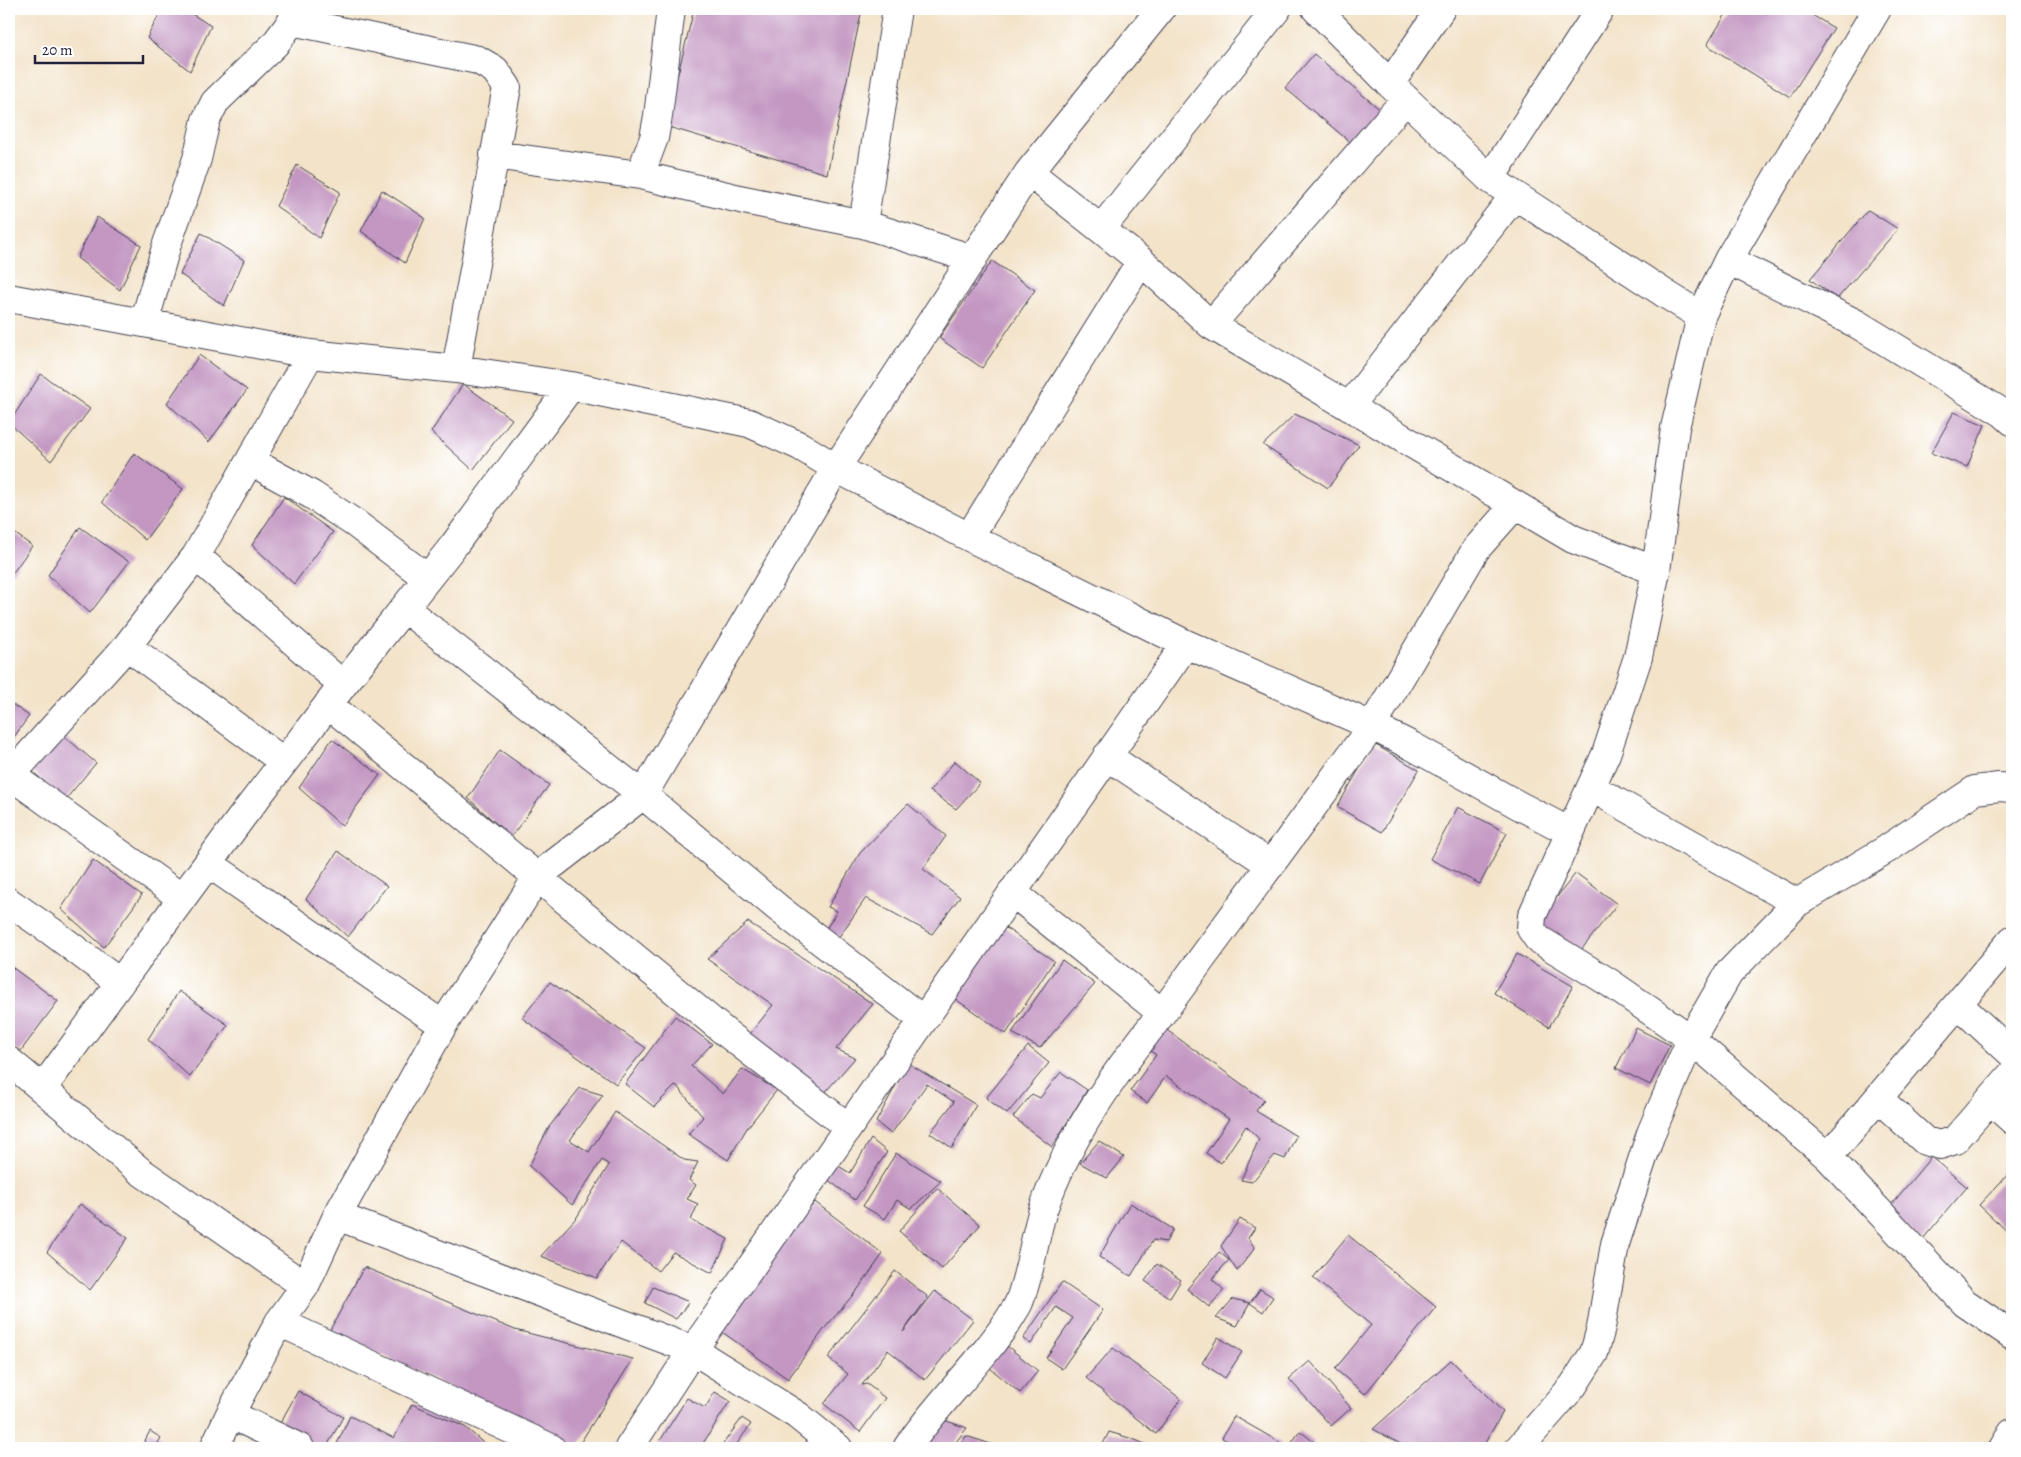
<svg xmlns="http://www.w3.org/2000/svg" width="2021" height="1457" font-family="Alegreya,serif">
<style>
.building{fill:#c397c2}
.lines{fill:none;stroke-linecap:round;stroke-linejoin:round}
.street-casing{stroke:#413f50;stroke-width:30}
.street{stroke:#fff;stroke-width:28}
</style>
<rect width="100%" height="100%" fill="#fff"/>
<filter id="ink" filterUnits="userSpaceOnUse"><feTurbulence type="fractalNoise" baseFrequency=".02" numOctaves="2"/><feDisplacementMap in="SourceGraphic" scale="10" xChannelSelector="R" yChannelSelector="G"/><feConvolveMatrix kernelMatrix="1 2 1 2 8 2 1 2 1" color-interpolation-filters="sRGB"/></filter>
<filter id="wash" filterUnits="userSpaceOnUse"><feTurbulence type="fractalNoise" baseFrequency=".0096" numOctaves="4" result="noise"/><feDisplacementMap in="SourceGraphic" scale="20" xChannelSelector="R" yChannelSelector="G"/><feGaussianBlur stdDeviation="1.12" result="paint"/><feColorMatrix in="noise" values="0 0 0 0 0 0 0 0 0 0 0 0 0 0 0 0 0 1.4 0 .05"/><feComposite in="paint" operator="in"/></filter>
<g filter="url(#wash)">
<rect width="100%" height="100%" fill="#f3e3c9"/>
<g id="blocks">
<path class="building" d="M162,9H184L211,26L190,71L147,38Z
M694,9H862L827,174L665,126Z
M1729,9H1802L1834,28L1790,97L1707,45Z
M1314,54L1383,112L1355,146L1285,88Z
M297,165L340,192L319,238L276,206Z
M382,190L425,218L405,263L361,231Z
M1868,210L1898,229L1837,299L1810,279Z
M97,217L141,245L120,290L77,258Z
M201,233L244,260L224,306L180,274Z
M992,261L1035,290L982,368L939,338Z
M199,355L247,390L209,442L167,403Z
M41,374L90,409L51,461L9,423Z
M463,384L512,419L473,470L431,432Z
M1954,412L1985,425L1967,467L1931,453Z
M1295,414L1359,445L1328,488L1263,445Z
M134,453L183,489L145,540L102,502Z
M284,497L333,532L294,584L252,545Z
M80,527L129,562L90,613L48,575Z
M9,529L32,546L9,578Z
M9,702L29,716L9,744Z
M63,735L96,763L65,800L32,771Z
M332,739L380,775L342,826L299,788Z
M1374,744L1419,770L1382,832L1337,807Z
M500,750L549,785L511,837L468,798Z
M955,761L980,783L956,809L930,791Z
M908,804L946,836L923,869L960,897L932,934L866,898L836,941L823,934L837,911L828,907L860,853Z
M1458,807L1507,833L1480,884L1430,859Z
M338,851L387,886L348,937L306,899Z
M93,860L142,895L104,947L61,909Z
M1576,873L1617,904L1578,954L1537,922Z
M748,922L873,1004L836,1049L855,1058L821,1097L746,1039L773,1005L707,959Z
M997,922L1054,961L1006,1034L948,994Z
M1517,954L1573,986L1549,1027L1494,993Z
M1062,960L1095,984L1040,1048L1012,1033Z
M9,965L58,1001L20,1052L9,1043Z
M550,982L646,1048L616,1084L522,1018Z
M179,991L228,1025L190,1077L148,1039Z
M675,1016L712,1044L691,1066L723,1094L742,1069L777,1090L747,1128L728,1160L688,1134L703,1117L676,1085L654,1107L625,1084Z
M1157,1023L1264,1100L1256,1111L1296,1136L1285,1159L1275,1155L1252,1182L1241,1180L1259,1139L1246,1126L1221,1163L1206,1153L1229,1119L1166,1076L1147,1103L1130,1091L1156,1055L1141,1044Z
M1636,1028L1670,1045L1650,1085L1616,1068Z
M1028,1046L1049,1063L1007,1114L986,1098Z
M908,1063L976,1105L952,1148L930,1133L954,1102L927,1084L891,1134L876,1122Z
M1061,1072L1087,1090L1052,1147L1013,1117L1032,1094L1040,1098Z
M580,1088L603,1095L570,1140L589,1152L615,1112L684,1160L698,1162L689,1180L696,1185L687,1199L698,1204L691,1220L728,1239L712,1273L673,1252L658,1271L621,1242L597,1278L541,1256L577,1217L609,1165L602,1160L572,1205L529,1166L549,1127Z
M871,1139L887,1152L855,1200L823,1176L832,1162L850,1173Z
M1099,1141L1124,1157L1107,1178L1080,1163Z
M896,1153L941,1181L911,1209L897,1200L885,1219L863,1206Z
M1931,1157L1967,1187L1922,1240L1886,1211Z
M2012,1170V1236L1979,1205Z
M937,1188L980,1225L942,1269L899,1231Z
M815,1202L883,1254L858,1289L825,1328L788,1379L718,1329L788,1233Z
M1130,1203L1173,1229L1166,1242L1153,1240L1131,1276L1099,1257Z
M80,1204L128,1238L90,1290L47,1252Z
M1240,1219L1255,1228L1248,1238L1255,1248L1237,1271L1221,1246Z
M1348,1235L1436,1307L1365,1394L1335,1369L1371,1325L1313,1278Z
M1219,1252L1229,1260L1212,1279L1224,1290L1209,1307L1187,1289Z
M1157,1264L1181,1280L1170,1298L1145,1281Z
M364,1267L515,1330L633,1359L577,1448L330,1330Z
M895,1271L928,1297L903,1332L935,1291L973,1320L925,1380L888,1350L862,1385L867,1384L885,1398L860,1432L824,1404L848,1374L828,1358Z
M1062,1282L1103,1310L1062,1369L1046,1358L1073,1318L1056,1307L1031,1344L1023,1339Z
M653,1287L689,1302L676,1319L645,1303Z
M1260,1289L1273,1297L1263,1312L1250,1303Z
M1233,1299L1250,1303L1237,1326L1216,1318Z
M1218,1337L1242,1352L1225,1378L1202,1363Z
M1001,1341L1038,1371L1020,1393L984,1363Z
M1113,1348L1181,1399L1156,1434L1086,1378Z
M1451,1360L1503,1412L1482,1448H1408L1373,1429Z
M1310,1361L1351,1408L1331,1426L1289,1379Z
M298,1391L343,1417L326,1448H322L279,1425Z
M715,1392L730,1401L700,1448H659L658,1444L687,1398L705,1408Z
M412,1404L465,1427L489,1448H335L350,1416L394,1438Z
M1234,1416L1281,1443L1278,1448H1241L1222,1438Z
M935,1417L967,1428L951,1448H931L918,1438Z
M742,1418L751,1424L734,1448H720Z
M150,1431L161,1438L155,1448H141Z
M1300,1431L1314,1442L1310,1448H1288Z
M1109,1432L1133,1439L1154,1448H1101Z
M966,1436L994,1445L1000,1448H959Z
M1363,1442L1377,1448H1357Z"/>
</g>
</g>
<g filter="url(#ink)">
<use href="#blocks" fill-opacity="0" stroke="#413f50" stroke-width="1"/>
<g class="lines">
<defs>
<path id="street" d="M1316,9L1390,84L1490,179L1667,295L1701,316
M1877,9L1728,260L1701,316L1675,428L1656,571L1638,657L1606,754L1532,916L1531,929L1538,939L1610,983L1691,1039L1828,1157L1965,1303L2012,1335
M292,21L478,60L495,70L507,87L456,369
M1390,84L1441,9
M494,155L640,175L744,200L863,224L973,259
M1029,172L1141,261L1211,325L1573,539L1656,571
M640,175L654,138L658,116L671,9
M1490,179L1600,9
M863,224L897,9
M1101,229L1277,9
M1728,260L1857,324L2003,413L2012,421
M9,298L310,354L456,369L571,386L749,423L800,446L836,468L969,537L1186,644L1372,726L1412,746L1520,806L1570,832
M144,323L167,244L197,159L206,120L215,102L275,44L292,21L295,9
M1211,325L1406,99
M1349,407L1515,195
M250,461L312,495L356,524L427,578
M969,537L1141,261
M196,556L343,685
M404,608L643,795L778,908L923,1020
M127,646L284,762
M328,704L725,1032L848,1127
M1107,756L1271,865
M10,775L182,898
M9,777L127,646L196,556L310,354
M1592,788L1797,903
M208,863L443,1025
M1012,892L1162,1013
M9,902L51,931L120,983
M1958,1004L2012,1054
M9,1061L140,1171L305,1286
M42,1089L241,818L343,685L454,545L571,386
M1878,1098L1925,1141L1940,1145L1955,1140L2012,1074
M1990,1100L2012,1120
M1828,1157L2012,940
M337,1216L693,1350L797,1415L838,1448
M279,1322L551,1448
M230,1414L300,1448
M214,1448L230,1414L279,1322L305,1286L337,1216L443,1025L538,876L643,795L836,468L1029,172L1161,9
M629,1448L693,1350L1186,644
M907,1448C940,1399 986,1359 1016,1308C1020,1302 1022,1294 1024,1287C1032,1262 1035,1235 1043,1210C1068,1137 1115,1073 1162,1013L1372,726L1476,549L1515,505
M1519,1448L1573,1386L1594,1353L1601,1328L1615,1244L1651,1133L1691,1039L1729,973L1797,903L1887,849L1975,790L1999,787L2012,788
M2003,1448L2012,1433"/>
</defs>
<use href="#street" class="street-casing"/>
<use href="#street" class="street"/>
</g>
</g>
<rect width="2021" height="1457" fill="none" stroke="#fff" stroke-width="30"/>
<path d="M35 55v8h108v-8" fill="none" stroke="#22223b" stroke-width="2.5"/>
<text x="42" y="55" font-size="15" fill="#22223b" stroke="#ffffff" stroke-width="4" paint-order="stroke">20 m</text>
</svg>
